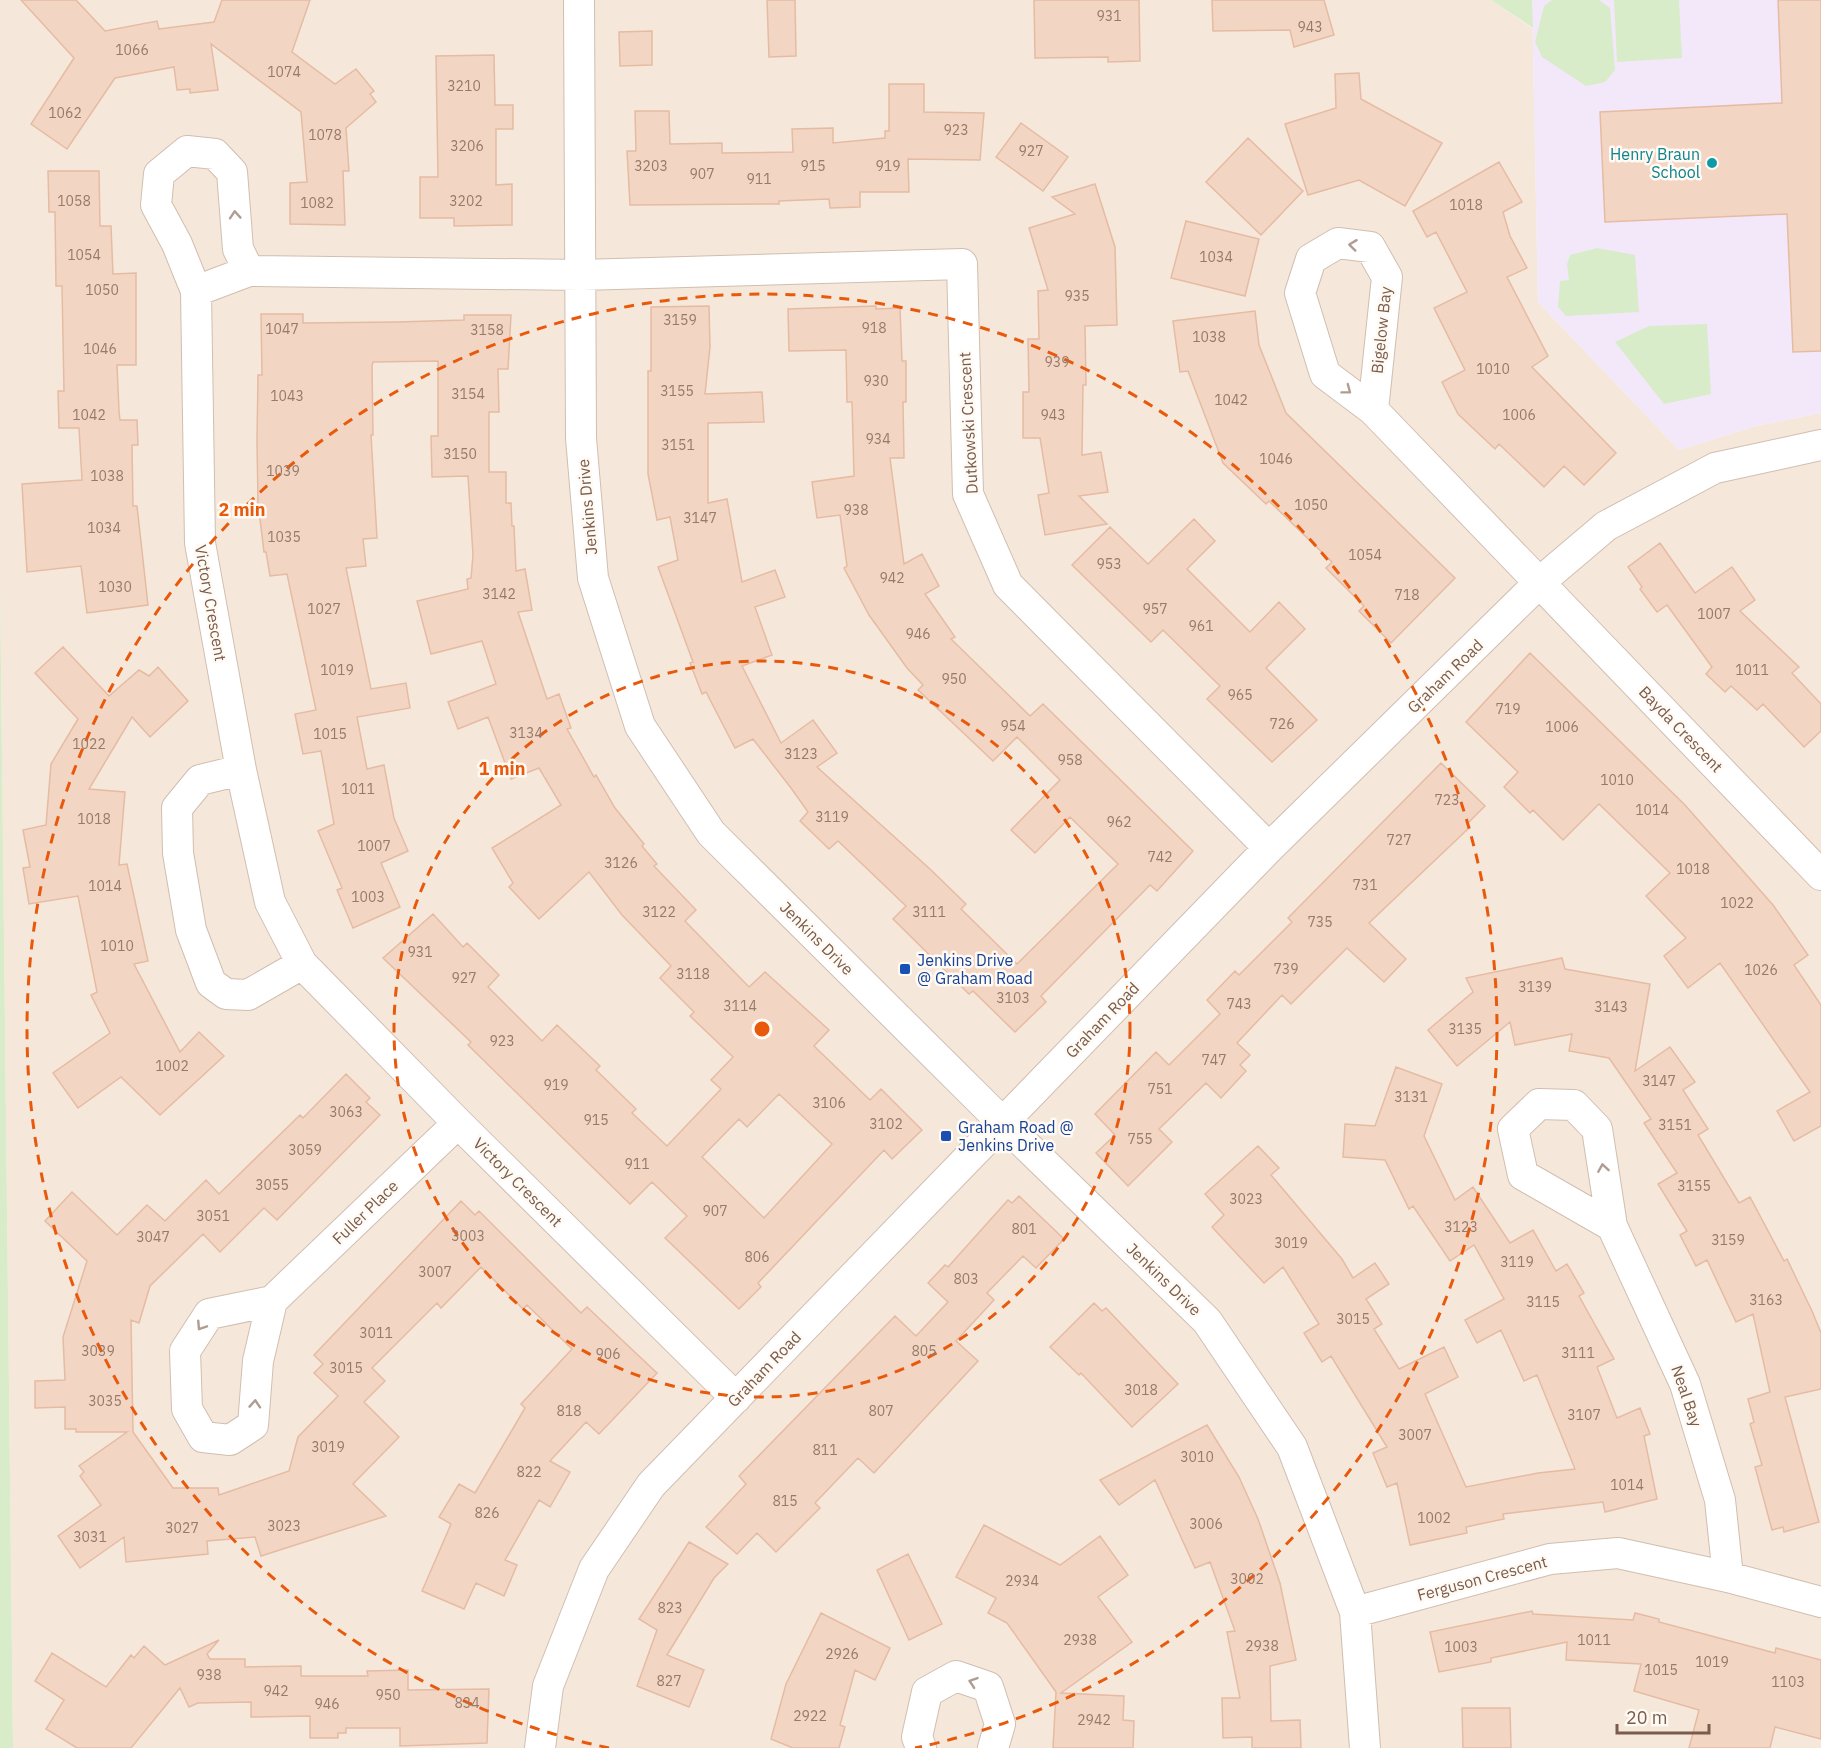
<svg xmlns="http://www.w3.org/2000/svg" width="1821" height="1748" font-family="'IBM Plex Sans',sans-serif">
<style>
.residential{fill:#f5e8da}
.education{fill:#f3e8fa}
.green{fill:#d8ecc9}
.building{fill:#f3d5c3;stroke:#e6bba3;stroke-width:1.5;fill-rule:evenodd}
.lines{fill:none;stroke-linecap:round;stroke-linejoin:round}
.street-casing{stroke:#d1beb0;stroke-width:32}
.street{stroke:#fff;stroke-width:30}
.oneway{stroke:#af9d94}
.ring{fill:none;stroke:#e8590c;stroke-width:3;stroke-dasharray:10 8}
.culture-dot{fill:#0f9aa8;stroke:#fffaf3;stroke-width:2}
.transit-dot{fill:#1a4fb4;stroke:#fffaf3;stroke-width:2}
.labels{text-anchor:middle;stroke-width:5;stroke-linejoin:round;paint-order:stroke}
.number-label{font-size:14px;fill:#987a6a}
.culture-label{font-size:16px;fill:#0d838f;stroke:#fffaf3;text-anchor:end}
.street-label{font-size:16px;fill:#7a5c4d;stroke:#fffaf3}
.transit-label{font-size:16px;fill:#164399;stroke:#fffaf3;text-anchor:start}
.centre{fill:#e8590c;stroke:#fffaf3;stroke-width:3}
.ring-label{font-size:18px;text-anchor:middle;font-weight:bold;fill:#e8590c;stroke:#fffaf3;stroke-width:5;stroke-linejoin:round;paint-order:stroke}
</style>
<rect width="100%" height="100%" fill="#fdf6ec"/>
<path class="residential" d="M0,0H1491L1532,28V0L1538,302L1679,450L1756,426L1821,413V1748H13L0,577Z"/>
<path class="education" d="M1532,0H1821V413L1756,426L1679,450L1538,302Z"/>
<path class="green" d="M1491,0H1532L1533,28Z
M1552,0H1599L1610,8L1615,70L1605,82L1586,86L1542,57L1535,42L1544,6Z
M1614,0H1679L1682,58L1617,62Z
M1597,248L1635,255L1639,312L1566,316L1558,307L1560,281L1569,280L1567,264L1570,255Z
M1707,324L1711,394L1664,404L1615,342L1649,326Z
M0,577L13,1748H0Z"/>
<path class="building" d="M21,0H76L105,31L157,21L159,29L214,22L222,0H310L292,52L335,84L356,69L374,91L370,94L376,102L346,128L349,171H343L345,225L290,224V183L307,182L301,112L211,44L218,90L190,93V89L177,90L174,67L115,78L67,149L31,124L74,58Z
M767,0H795L796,56L769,57Z
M1034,0H1139L1140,61L1108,62V57L1035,58Z
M1212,0H1324L1334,35L1294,47L1290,30L1213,31Z
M1778,0H1821V351L1793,352L1787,214L1605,222L1600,112L1782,103Z
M652,31V65L620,66L619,32Z
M494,55L495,105H513V129H496V185L512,184V225L454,226V218H420V177H438L436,56Z
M1359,73L1361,99L1442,143L1405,206L1359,180L1308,195L1285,124L1336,108L1335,74Z
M889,84H924V112L984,113L980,160L908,159L909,192H860V207L830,208L829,199L779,201V204L630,205L627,151H636L635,111H669L670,144L722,143V153L793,152L792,129L833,128V143L885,138V131H889Z
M1021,123L1068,157L1043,191L996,157Z
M1248,138L1303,191L1261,235L1206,182Z
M1499,162L1522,202L1503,212L1510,236L1527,268L1507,277L1548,356L1532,367L1616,453L1584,485L1564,466L1544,487L1499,444L1495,449L1458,414L1442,382L1465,370L1434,308L1467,292L1436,232L1427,237L1413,211Z
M48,171H99L100,226H111L113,274L136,273V365H117L119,411L120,420H137L138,445H132L133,506H137L148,605L87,613L81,566L27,572L22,484L82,480L79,428H59L58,391H64L62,286H56L55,212H49Z
M1095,184L1115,247L1117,325L1085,326L1086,385H1083L1082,455L1101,452L1108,492L1079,496L1107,524L1045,535L1038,495L1049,493L1040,438H1023V392H1029L1028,339H1039L1038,291L1048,290L1029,228L1075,214L1052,197Z
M1186,221L1259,239L1245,296L1171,278Z
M709,306L710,347L705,394L762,392L764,422L708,423V503L727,499L742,582L775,570L785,597L755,607L772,655L742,666L781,743L813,720L837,753L817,767L930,869L966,904L961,909L1017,964L1118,864L1070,817L1035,853L1011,830L1060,780L1017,737L993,761L918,690L923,685L907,668L869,615L844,568L847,566L840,515L817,518L812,482L854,476L852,402H847L846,350L789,351L788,309L876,306V309L900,308L902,361H906V402H903L904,458H890L904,564L922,554L939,586L925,594L955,637L951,639L1030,716L1043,704L1193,851L1157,891L1150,885L1089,947L1041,996L1046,1002L1015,1032L973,991L969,994L893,919L906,906L838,841L829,849L800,821L808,812L791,788L753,739L735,748L706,692L702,694L690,663L693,662L658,567L678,560L670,517L657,520L648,474V371H651V307Z
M1255,311L1259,345L1286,413L1455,578L1391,643L1359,611L1364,606L1326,568L1332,562L1269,501L1266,504L1223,463L1188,371L1180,372L1173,321Z
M261,314H303V323L397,322L464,320V315H511L508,369H498L499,412H489V472H506V503H511L512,526H514L516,571L525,569L532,610L518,612L547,699L559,694L571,728L567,729L594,777L596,775L615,808L644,844L642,846L657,864L654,866L696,910L685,921L749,987L765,972L829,1030L814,1046L870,1100L881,1089L922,1130L892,1159L884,1150L758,1283L761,1287L739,1309L665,1238L687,1216L652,1182L630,1204L468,1045L471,1042L383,958L433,914L463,947L467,943L499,975L488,987L542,1041L557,1025L600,1066L596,1070L636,1109L632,1113L667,1146L721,1089L711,1080L733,1057L690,1016L694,1012L660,978L671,966L622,915L589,872L539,919L509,887L513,883L492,848L561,805L539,768L511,779L488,717L458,729L448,702L496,684L482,641L431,654L417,601L468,589L467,579L471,578L473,555L468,476L432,477L431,436H438V361L373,362L372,366L373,435H371L377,538L363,539L366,566L346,568L371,689L406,683L410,708L357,717L367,769L384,765L394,818L408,851L381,863L400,907L353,928L337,890L342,888L318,831L334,824L321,751L303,754L295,714L316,710L287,574L270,576L266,552H264L258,503L257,441L258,375H262ZM779,1094L832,1144L764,1218L702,1157L739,1119L747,1127Z
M1194,519L1215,541L1187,569L1250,632L1279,602L1305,629L1266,668L1317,720L1272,762L1207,699L1220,686L1163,630L1151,642L1072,565L1110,527L1148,564Z
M1660,543L1695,593L1732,567L1755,600L1740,611L1799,667L1792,673L1821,704V731L1804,747L1763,704L1757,710L1731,686L1725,692L1706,674L1712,667L1667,605L1657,612L1640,589L1642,587L1628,567Z
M63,647L109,696L139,670L149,676L158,667L188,701L150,737L132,717L89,789L125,792L119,865L127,864L148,961L134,964L180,1052L199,1032L224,1056L160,1115L121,1077L78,1108L53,1073L110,1033L91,995L97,992L78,896L29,904L23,868L30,867L23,830L46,825L51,764L78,719L35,673Z
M1530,653L1685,805L1773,905L1808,955L1794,965L1821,1005V1126L1794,1141L1777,1111L1810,1092L1720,963L1688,988L1664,956L1686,938L1646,896L1670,873L1599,804L1563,840L1533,810L1530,813L1504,787L1518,772L1466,722Z
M1441,763L1485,806L1467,824L1470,827L1369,923L1406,959L1384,982L1347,948L1291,1004L1282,995L1237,1043L1250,1055L1240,1065L1246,1071L1221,1098L1206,1083L1159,1129L1172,1142L1128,1186L1096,1153L1115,1135L1095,1114L1156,1052L1169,1065L1220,1014L1207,1000L1235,971L1239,975L1292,922L1288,918Z
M1562,958L1565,969L1650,984L1635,1071L1670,1047L1695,1082L1683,1090L1708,1129L1698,1135L1739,1203L1750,1197L1784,1261L1787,1259L1812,1311L1821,1333V1389L1785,1397L1819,1522L1784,1532L1783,1527L1772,1530L1755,1467L1762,1465L1750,1424L1754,1422L1748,1399L1770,1392L1753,1314L1736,1322L1707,1260L1696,1266L1680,1235L1687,1231L1658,1184L1677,1173L1644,1123L1651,1119L1609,1058L1569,1051L1572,1034L1515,1045L1510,1022L1457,1066L1428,1030L1473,992L1466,978Z
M1396,1067L1442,1084L1424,1136L1455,1200L1473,1187L1510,1243L1533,1230L1556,1271L1567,1264L1584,1293L1579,1296L1614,1359L1597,1367L1617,1418L1640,1408L1650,1434L1644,1436L1657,1499L1605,1512L1603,1502L1503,1514L1504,1519L1466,1527L1467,1533L1410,1545L1397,1483L1387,1487L1373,1453L1387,1447L1331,1356L1322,1362L1304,1333L1319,1324L1283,1267L1264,1283L1212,1227L1224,1215L1205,1194L1258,1146L1279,1168L1271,1175L1342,1259L1353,1278L1375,1263L1389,1284L1366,1299L1382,1324L1374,1329L1399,1369L1444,1347L1458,1377L1425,1394L1466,1487L1538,1473L1575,1469L1537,1375L1524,1381L1501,1330L1477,1343L1465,1320L1504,1299L1474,1245L1450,1261L1413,1206L1409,1209L1385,1160L1343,1157L1345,1124L1375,1126Z
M346,1074L370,1098L366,1102L380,1115L277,1220L264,1208L220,1252L203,1234L150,1286L139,1323L131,1320L133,1432L173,1488H218L219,1495L289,1471L298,1437L338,1396L314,1373L323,1364L314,1355L461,1201L475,1215L479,1211L581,1313L587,1307L657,1373L599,1434L586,1422L550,1461L570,1472L550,1507L539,1500L505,1560L517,1565L504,1596L476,1583L464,1609L422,1591L451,1524L439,1517L459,1484L475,1493L525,1408L521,1404L572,1349L527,1305L523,1309L481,1267L441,1308L437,1303L372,1368L385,1381L364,1402L399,1437L353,1484L386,1516L261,1556L255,1537L207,1541L208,1554L126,1562L124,1537L80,1568L58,1536L101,1505L80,1476L84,1472L79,1466L127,1432H76V1429H65V1407L35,1408V1381L65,1380L63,1337L87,1261L45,1221L72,1192L117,1235L147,1205L165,1221L206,1180L219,1194L300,1115L303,1118Z
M1019,1196L1064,1239L1036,1268L1023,1256L987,1293L994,1300L956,1341L978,1361L874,1473L858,1458L815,1503L820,1508L776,1552L757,1533L737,1554L706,1527L746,1484L739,1476L895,1316L916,1336L948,1302L928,1283L945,1265L948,1267L1008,1200L1012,1203Z
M1094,1303L1102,1311L1106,1308L1178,1384L1132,1427L1081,1373L1079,1375L1050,1347Z
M1207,1425L1239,1477L1258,1519L1280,1583L1296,1660L1270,1666L1271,1721L1300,1720L1301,1748H1252V1737L1223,1738L1222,1698H1240L1227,1632L1235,1631L1210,1562L1195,1568L1155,1480L1119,1505L1100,1480Z
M984,1525L1060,1565L1100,1536L1128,1575L1098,1597L1132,1642L1061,1693L1124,1696L1123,1720L1134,1721L1133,1748H1053L1056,1692L1007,1623L988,1613L996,1598L956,1577Z
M689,1542L728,1564L714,1578L667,1655L704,1670L689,1707L637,1686L657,1630L639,1619Z
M908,1554L942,1624L909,1640L877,1570Z
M1532,1611L1533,1614L1633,1620L1635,1613L1659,1619V1622L1775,1653L1776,1648L1821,1660V1739L1775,1727L1770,1748H1689L1699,1710L1634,1691L1641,1664L1566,1660L1567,1642L1491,1658V1662L1439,1672L1430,1632Z
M821,1613L890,1648L875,1680L855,1670L840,1725L845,1727L839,1748H793L771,1739L786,1684Z
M219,1640L207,1654L210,1659H245V1667L301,1666V1676H368L367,1671L408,1670V1690L489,1689L487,1743L400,1746V1728H346V1733H338V1738H310V1716L251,1717V1702L198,1703L189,1707L180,1688L131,1748H77L46,1729L64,1700L35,1681L52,1653L106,1687L131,1655L134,1658L144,1646L165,1665Z
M1462,1708H1510L1511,1748H1463Z"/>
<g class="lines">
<defs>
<path id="street" d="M579,0L581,438L593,578L640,726L711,833L1003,1123L1207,1321L1292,1447L1355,1612L1365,1748
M196,291L177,244L156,205L159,174L187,151L215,154L232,172L238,249L249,271
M1373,410L1387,277L1370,247L1338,243L1311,259L1300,293L1325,374L1373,410L1821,875
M241,770L200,780L177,808L178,853L191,930L211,983L226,994L248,995L302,964
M1612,1226L1523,1175L1513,1129L1539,1104L1574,1105L1597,1129L1612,1226L1685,1384L1720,1500L1728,1577
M272,1301L258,1361L253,1425L230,1440L203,1437L187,1409L185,1351L209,1314L272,1301L458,1123
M736,1398L458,1123L302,964L270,902L241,770L200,543L196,291L249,271L581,275L962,264L968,494L1008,585L1269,848
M1355,1612L1550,1559L1618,1553L1728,1577L1821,1602
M540,1748L548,1686L594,1569L651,1485L1269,848L1540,582L1606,526L1715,468L1821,445
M921,1748L917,1737L927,1692L956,1676L988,1687L1000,1724L993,1748"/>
</defs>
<use href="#street" class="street-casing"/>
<use href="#street" class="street"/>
</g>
<defs><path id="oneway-chevron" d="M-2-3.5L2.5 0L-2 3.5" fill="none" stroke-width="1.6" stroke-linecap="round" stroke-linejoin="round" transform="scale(1.5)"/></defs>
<g class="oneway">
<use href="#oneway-chevron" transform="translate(235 215) rotate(-94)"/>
<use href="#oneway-chevron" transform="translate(1353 245) rotate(-173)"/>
<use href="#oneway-chevron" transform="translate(1347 390) rotate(37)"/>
<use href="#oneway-chevron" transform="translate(1603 1168) rotate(-99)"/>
<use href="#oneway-chevron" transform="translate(201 1326) rotate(123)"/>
<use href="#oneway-chevron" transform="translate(255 1404) rotate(-86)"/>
<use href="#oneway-chevron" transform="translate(973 1682) rotate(-161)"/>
</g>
<g class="ring">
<circle cx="762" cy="1029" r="368"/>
<path d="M609 1748A735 735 0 1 1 915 1748"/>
</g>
<circle class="culture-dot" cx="1712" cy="163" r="6"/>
<g class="transit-dot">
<rect x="899" y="963" width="12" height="12" rx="3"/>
<rect x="940" y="1130" width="12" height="12" rx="3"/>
</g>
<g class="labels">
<g class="number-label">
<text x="1109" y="21">931</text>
<text x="1310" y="32">943</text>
<text x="132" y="55">1066</text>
<text x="284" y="77">1074</text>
<text x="464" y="91">3210</text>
<text x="65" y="118">1062</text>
<text x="956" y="135">923</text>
<text x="325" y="140">1078</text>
<text x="467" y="151">3206</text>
<text x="1031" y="156">927</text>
<text x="651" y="171">3203</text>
<text x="813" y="171">915</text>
<text x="888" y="171">919</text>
<text x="702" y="179">907</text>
<text x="759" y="184">911</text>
<text x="74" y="206">1058</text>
<text x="466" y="206">3202</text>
<text x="317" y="208">1082</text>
<text x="1466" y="210">1018</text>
<text x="84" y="260">1054</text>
<text x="1216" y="262">1034</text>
<text x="102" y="295">1050</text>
<text x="1077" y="301">935</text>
<text x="680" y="325">3159</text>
<text x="874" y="333">918</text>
<text x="282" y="334">1047</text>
<text x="487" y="335">3158</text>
<text x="1209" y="342">1038</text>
<text x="100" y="354">1046</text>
<text x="1057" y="367">939</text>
<text x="1493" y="374">1010</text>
<text x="876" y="386">930</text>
<text x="677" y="396">3155</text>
<text x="468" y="399">3154</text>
<text x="287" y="401">1043</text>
<text x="1231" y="405">1042</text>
<text x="89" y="420">1042</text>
<text x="1053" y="420">943</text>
<text x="1519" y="420">1006</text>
<text x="878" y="444">934</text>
<text x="678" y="450">3151</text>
<text x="460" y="459">3150</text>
<text x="1276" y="464">1046</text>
<text x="283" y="476">1039</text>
<text x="107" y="481">1038</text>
<text x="1311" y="510">1050</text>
<text x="856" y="515">938</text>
<text x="700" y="523">3147</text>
<text x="104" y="533">1034</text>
<text x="284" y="542">1035</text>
<text x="1365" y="560">1054</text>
<text x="1109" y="569">953</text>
<text x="892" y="583">942</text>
<text x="115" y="592">1030</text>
<text x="499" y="599">3142</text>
<text x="1407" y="600">718</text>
<text x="324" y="614">1027</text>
<text x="1155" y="614">957</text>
<text x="1714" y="619">1007</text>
<text x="1201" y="631">961</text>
<text x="918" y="639">946</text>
<text x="337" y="675">1019</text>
<text x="1752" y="675">1011</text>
<text x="954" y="684">950</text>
<text x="1240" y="700">965</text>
<text x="1508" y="714">719</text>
<text x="1282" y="729">726</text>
<text x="1013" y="731">954</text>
<text x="1562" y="732">1006</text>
<text x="526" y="738">3134</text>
<text x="330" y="739">1015</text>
<text x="89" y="749">1022</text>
<text x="801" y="759">3123</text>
<text x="1070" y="765">958</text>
<text x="1617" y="785">1010</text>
<text x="358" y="794">1011</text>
<text x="1447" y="805">723</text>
<text x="1652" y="815">1014</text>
<text x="832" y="822">3119</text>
<text x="94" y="824">1018</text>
<text x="1119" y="827">962</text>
<text x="1399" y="845">727</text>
<text x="374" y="851">1007</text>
<text x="1160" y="862">742</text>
<text x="621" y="868">3126</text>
<text x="1693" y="874">1018</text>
<text x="1365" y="890">731</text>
<text x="105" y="891">1014</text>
<text x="368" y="902">1003</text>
<text x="1737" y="908">1022</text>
<text x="659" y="917">3122</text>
<text x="929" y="917">3111</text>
<text x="1320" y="927">735</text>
<text x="117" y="951">1010</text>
<text x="420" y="957">931</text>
<text x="1286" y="974">739</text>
<text x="1761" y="975">1026</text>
<text x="693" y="979">3118</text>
<text x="464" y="983">927</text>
<text x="1535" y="992">3139</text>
<text x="1013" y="1003">3103</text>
<text x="1239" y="1009">743</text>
<text x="740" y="1011">3114</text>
<text x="1611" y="1012">3143</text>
<text x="1465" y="1034">3135</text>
<text x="502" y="1046">923</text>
<text x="1214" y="1065">747</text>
<text x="172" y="1071">1002</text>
<text x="1659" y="1086">3147</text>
<text x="556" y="1090">919</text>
<text x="1160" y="1094">751</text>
<text x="1411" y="1102">3131</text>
<text x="829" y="1108">3106</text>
<text x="346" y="1117">3063</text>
<text x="596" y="1125">915</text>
<text x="886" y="1129">3102</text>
<text x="1675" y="1130">3151</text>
<text x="1140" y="1144">755</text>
<text x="305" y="1155">3059</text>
<text x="637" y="1169">911</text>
<text x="272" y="1190">3055</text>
<text x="1694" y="1191">3155</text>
<text x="1246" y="1204">3023</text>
<text x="715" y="1216">907</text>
<text x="213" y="1221">3051</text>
<text x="1461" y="1232">3123</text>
<text x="1024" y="1234">801</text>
<text x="468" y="1241">3003</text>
<text x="153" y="1242">3047</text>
<text x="1728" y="1245">3159</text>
<text x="1291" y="1248">3019</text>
<text x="757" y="1262">806</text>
<text x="1517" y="1267">3119</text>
<text x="435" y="1277">3007</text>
<text x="966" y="1284">803</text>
<text x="1766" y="1305">3163</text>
<text x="1543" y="1307">3115</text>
<text x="1353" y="1324">3015</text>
<text x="376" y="1338">3011</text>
<text x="98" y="1356">3039</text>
<text x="924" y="1356">805</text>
<text x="1578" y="1358">3111</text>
<text x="608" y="1359">906</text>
<text x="346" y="1373">3015</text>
<text x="1141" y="1395">3018</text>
<text x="105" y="1406">3035</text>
<text x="569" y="1416">818</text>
<text x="881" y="1416">807</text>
<text x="1584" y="1420">3107</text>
<text x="1415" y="1440">3007</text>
<text x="328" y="1452">3019</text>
<text x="825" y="1455">811</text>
<text x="1197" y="1462">3010</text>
<text x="529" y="1477">822</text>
<text x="1627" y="1490">1014</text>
<text x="785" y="1506">815</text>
<text x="487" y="1518">826</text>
<text x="1434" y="1523">1002</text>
<text x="1206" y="1529">3006</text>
<text x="284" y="1531">3023</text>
<text x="182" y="1533">3027</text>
<text x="90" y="1542">3031</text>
<text x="1247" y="1584">3002</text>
<text x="1022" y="1586">2934</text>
<text x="670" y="1613">823</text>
<text x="1080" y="1645">2938</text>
<text x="1594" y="1645">1011</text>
<text x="1262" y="1651">2938</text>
<text x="1461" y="1652">1003</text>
<text x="842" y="1659">2926</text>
<text x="1712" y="1667">1019</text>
<text x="1661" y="1675">1015</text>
<text x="209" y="1680">938</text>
<text x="669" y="1686">827</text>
<text x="1788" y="1687">1103</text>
<text x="276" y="1696">942</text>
<text x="388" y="1700">950</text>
<text x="467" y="1708">834</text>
<text x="327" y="1709">946</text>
<text x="810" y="1721">2922</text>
<text x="1094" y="1725">2942</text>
</g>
<g class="culture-label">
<text x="1700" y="160">Henry Braun<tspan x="1700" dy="18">School</tspan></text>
</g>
<g class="street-label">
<text transform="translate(1381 330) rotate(-84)" y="6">Bigelow Bay</text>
<text transform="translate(968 423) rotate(-93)" y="6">Dutkowski Crescent</text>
<text transform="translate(587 507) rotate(-95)" y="6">Jenkins Drive</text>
<text transform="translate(211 603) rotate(80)" y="6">Victory Crescent</text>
<text transform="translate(1445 676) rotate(-44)" y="6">Graham Road</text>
<text transform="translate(1681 729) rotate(46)" y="6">Bayda Crescent</text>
<text transform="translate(817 938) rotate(45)" y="6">Jenkins Drive</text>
<text transform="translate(1102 1020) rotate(-46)" y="6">Graham Road</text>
<text transform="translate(518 1182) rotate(45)" y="6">Victory Crescent</text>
<text transform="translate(365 1212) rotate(-44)" y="6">Fuller Place</text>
<text transform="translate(1164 1279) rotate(44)" y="6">Jenkins Drive</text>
<text transform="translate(764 1369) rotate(-46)" y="6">Graham Road</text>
<text transform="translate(1687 1396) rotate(71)" y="6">Neal Bay</text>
<text transform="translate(1482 1578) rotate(-15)" y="6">Ferguson Crescent</text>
</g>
<g class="transit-label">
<text x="917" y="966">Jenkins Drive<tspan x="917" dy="18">@ Graham Road</tspan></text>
<text x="958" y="1133">Graham Road @<tspan x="958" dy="18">Jenkins Drive</tspan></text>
</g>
</g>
<circle cx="762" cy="1029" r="9" class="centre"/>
<g class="ring-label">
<text x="242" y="516">2 min</text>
<text x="502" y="775">1 min</text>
</g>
<path d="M1617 1724v9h92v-9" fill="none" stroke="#7a5c4d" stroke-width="3"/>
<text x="1626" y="1724" font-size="18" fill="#7a5c4d" stroke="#fffaf3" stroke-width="4.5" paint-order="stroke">20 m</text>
</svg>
